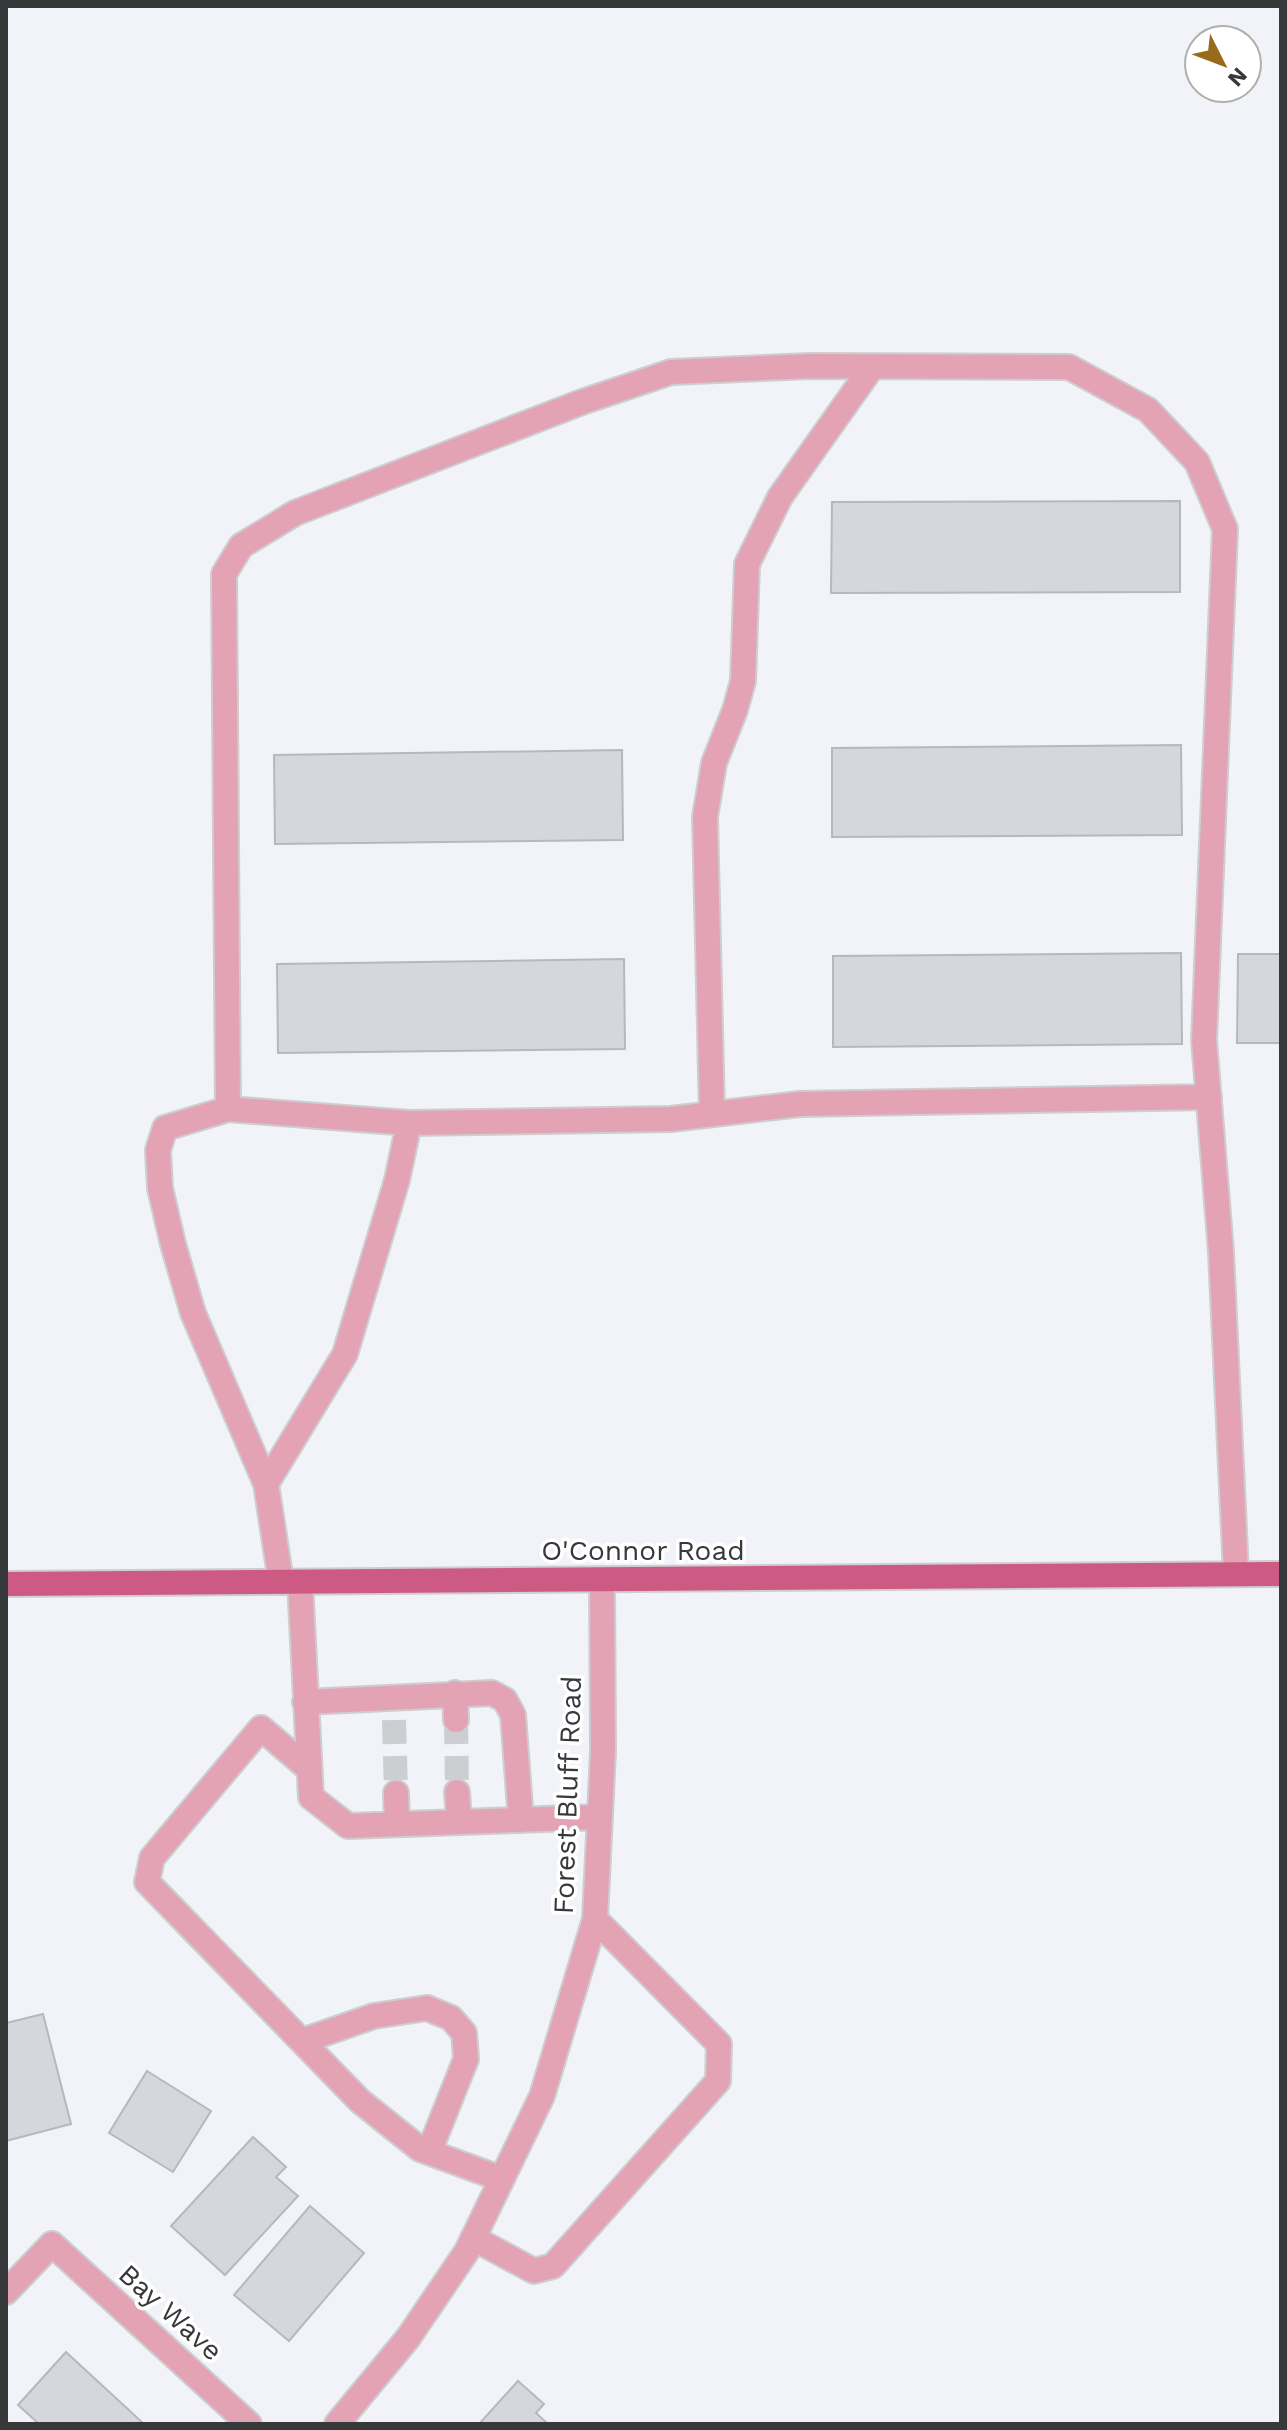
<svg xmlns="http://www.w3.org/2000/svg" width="1287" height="2430" font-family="'Work Sans',sans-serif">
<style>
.building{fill:#d5d7dc;stroke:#b7b8be;stroke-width:2}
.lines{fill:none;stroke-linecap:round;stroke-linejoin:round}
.minor-tunnel{stroke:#ccced2;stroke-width:24;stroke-dasharray:24 12;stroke-linecap:butt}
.minor-casing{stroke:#ccced2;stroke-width:28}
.major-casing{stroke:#ccced2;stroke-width:28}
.minor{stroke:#e4a3b5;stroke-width:24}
.major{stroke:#cd5a82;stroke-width:24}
.labels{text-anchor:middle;stroke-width:7;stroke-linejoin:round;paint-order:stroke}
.street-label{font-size:28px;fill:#37383a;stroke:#fff}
</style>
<rect width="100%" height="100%" fill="#f1f3f8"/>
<path class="building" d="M1180,501V592L831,593L832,502Z
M1181,745L1182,835L832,837V748Z
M622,750L623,840L275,844L274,755Z
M1181,953L1182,1044L833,1047V956Z
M1238,954H1281V1043H1237Z
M624,959L625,1049L278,1053L277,964Z
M43,2014L71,2124L6,2141V2023Z
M147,2071L211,2111L173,2172L109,2133Z
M253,2137L286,2167L276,2177L298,2196L225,2275L171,2226Z
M310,2206L364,2253L289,2341L234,2295Z
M66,2352L144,2424H39L18,2405Z
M518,2381L544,2404L536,2413L548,2424H479Z"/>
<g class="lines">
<path class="minor-tunnel" d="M394,1720L396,1793
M456,1720L457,1792"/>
<defs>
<path id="minor" d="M228,1109L224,574L241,546L295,513L582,402L671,372L811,366L1069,367L1148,410L1197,462L1225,529L1204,1040L1221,1252L1236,1574
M712,1114L705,817L714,763L735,710L743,681L747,564L780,497L872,367
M409,1123L671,1119L800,1104L1209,1097
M266,1484L345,1354L397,1180L409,1123L228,1109L165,1128L158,1150L160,1188L173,1244L193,1313L266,1484L281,1582
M300,1582L311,1797L348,1826L600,1817
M455,1693L456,1720
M305,1702L492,1693L505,1700L513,1715L521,1820
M309,1769L261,1728L152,1858L147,1882L360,2101L420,2149L502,2179
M457,1792L459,1820
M396,1793L397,1824
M302,2041L374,2016L427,2008L451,2018L464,2033L466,2059L429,2152
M473,2238L534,2271L553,2266L718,2081L719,2044L595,1919
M6,2292L52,2244L249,2424
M337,2424L408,2338L467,2251L542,2096L595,1919L603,1751L602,1580"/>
<path id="major" d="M6,1584L1281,1574"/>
</defs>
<use href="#minor" class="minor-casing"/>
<use href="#major" class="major-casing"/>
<use href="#minor" class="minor"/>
<use href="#major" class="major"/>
</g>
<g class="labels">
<g class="street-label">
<text x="643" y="1560">O'Connor Road</text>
<text transform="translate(567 1795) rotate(-88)" y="10">Forest Bluff Road</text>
<text transform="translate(171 2312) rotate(42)" y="10">Bay Wave</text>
</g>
</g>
<rect width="1287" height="2430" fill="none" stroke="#37383a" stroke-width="16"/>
<g transform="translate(1223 64) rotate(132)"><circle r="38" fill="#ffffff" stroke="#afafb0" stroke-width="2"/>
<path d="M0-6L14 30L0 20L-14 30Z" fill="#9a6a1c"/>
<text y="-12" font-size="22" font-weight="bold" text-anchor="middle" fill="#37383a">N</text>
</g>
</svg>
